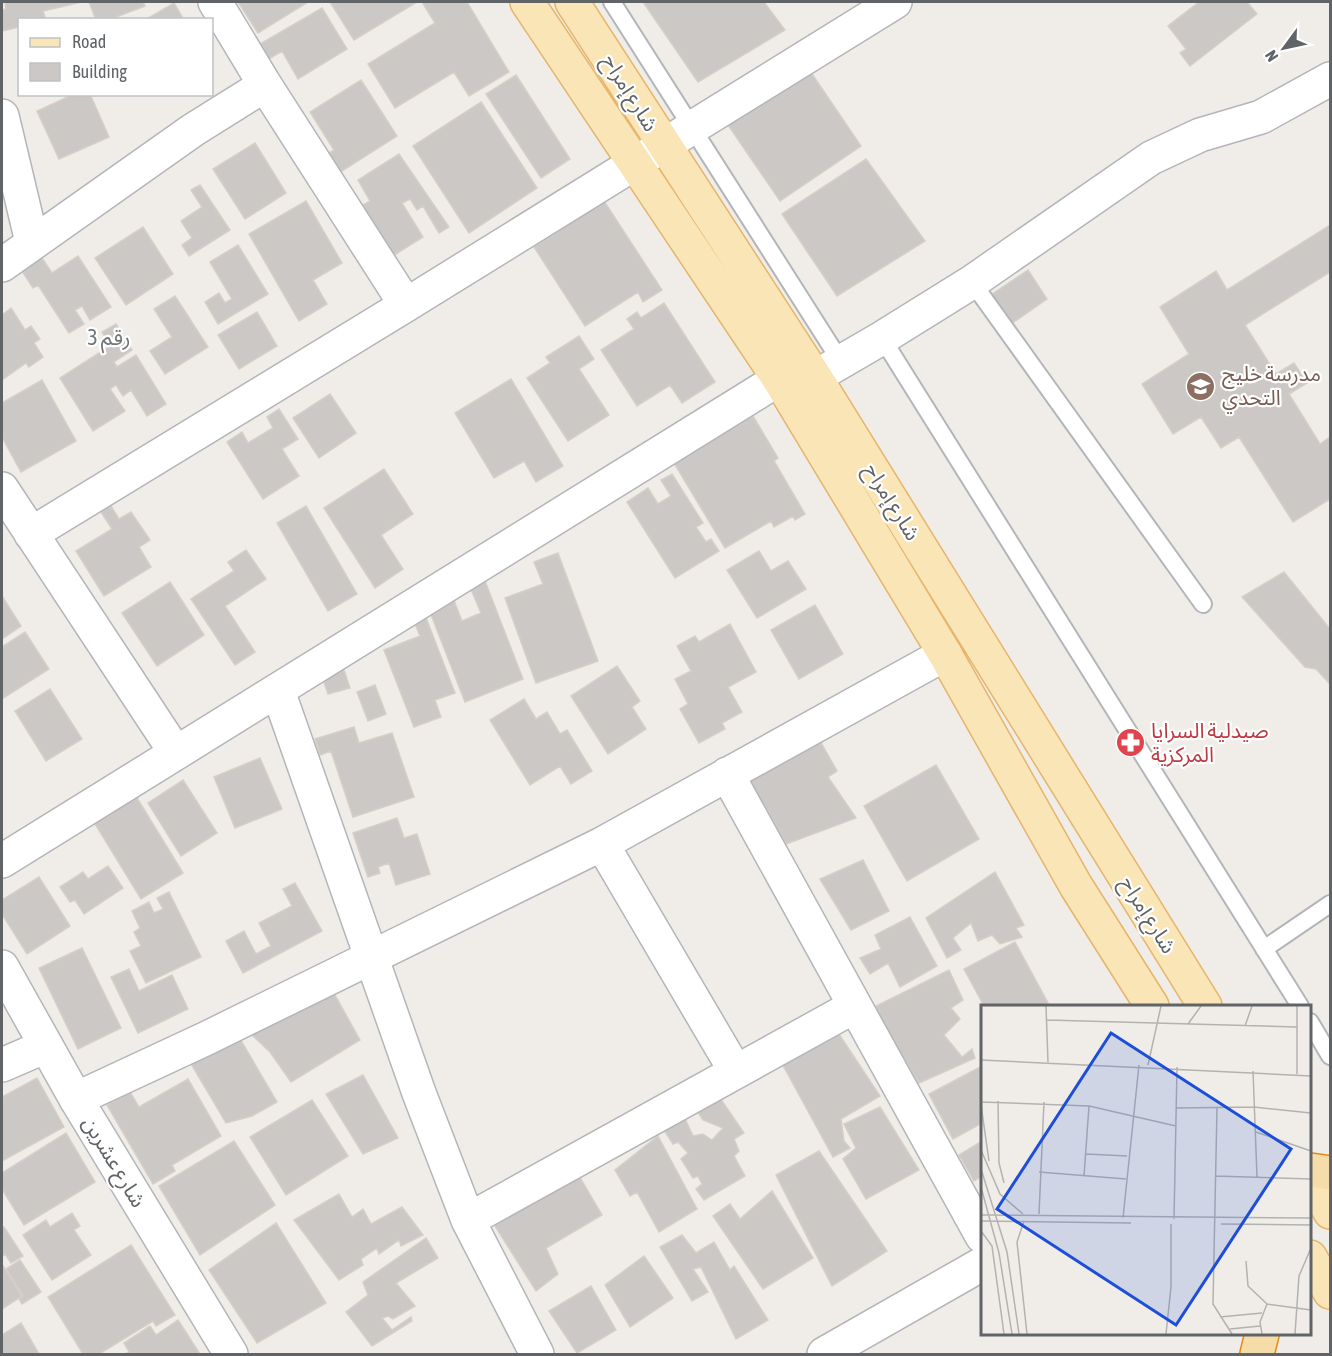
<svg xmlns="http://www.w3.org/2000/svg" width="1332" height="1356" font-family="'Asap Condensed','Noto Sans Arabic',sans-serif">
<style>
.building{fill:#ccc8c5;stroke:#d5cfc7;stroke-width:1.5}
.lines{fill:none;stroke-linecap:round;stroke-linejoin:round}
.service-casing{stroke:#b3b6b9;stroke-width:20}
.minor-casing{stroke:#b3b6b9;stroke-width:36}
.tertiary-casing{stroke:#b3b6b9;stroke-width:36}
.primary-casing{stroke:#e6b46b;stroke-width:36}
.trunk-casing{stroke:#e58914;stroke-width:36}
.service{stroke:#fff;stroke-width:16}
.minor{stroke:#fff;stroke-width:33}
.tertiary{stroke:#fff;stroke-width:33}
.primary{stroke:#f9e5b5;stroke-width:33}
.trunk{stroke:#f6dca8;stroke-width:33}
.labels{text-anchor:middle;stroke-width:4.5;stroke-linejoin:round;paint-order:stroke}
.street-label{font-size:21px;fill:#606467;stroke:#fff}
.education-label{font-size:21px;fill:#785e54;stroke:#fff;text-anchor:start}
.health-label{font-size:21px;fill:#be3a42;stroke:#fff;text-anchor:start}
.neighbourhood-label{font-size:22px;fill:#717679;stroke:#fff}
.inset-road{fill:none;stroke:#b2b2b1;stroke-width:1.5}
.view{fill:#1d4ed8;fill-opacity:0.15;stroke:#1d4ed8;stroke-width:3}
.inset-edge{fill:none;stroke:#606467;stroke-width:3}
</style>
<rect width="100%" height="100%" fill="#f0ede9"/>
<path class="building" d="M5,2H82L43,11L46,20H20V27L2,31V10L6,9Z
M89,2H143L145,6L108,20H96Z
M238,2H308L258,33Z
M330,2H417L354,40Z
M422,2H467L509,72L469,96L454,72L395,108L368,64L435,23Z
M643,2H764L785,30L698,82Z
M1199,2H1247L1257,14L1190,66L1180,53L1186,49L1168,26Z
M174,3L184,20H145Z
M322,8L347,49L298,79L282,51L269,59L260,44Z
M810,71L861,146L780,201L728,125Z
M516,75L570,159L541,178L486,94Z
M361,80L397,136L331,178L319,159L334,150L310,112Z
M74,94H90L109,137L59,159L37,111Z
M481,102L537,188L469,233L413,146Z
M255,143L286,193L245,219L213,169Z
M399,154L449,227L439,233L423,206L417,210L410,199L402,203L423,237L388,259L356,209L370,201L358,180Z
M866,159L925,241L837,296L782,214Z
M200,185L230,230L189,256L182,245L192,238L181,221L202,207L191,190Z
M306,201L342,263L313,280L327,304L299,321L249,234Z
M604,201L662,290L643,302L638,292L585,326L534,247Z
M1330,225V272L1245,325L1276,374L1294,363L1307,383L1289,394L1320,444L1330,437V499L1293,522L1239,437L1221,448L1201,417L1173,434L1142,384L1189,354L1160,307L1216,271L1227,290Z
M143,227L173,274L126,305L95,258Z
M238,245L268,294L218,324L205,302L219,293L225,303L232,299L210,262Z
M40,255L52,273L78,256L111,307L90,320L82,306L75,310L84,324L69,333L38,285L33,288L20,268Z
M1028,270L1047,299L1011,324L991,295Z
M175,296L208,347L165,374L150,351L172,337L154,309Z
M664,303L715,382L682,403L670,385L637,406L601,350L634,329L627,319L637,312L641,318Z
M11,308L25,330L31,326L40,339L34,343L43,357L29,367L26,363L2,380V315Z
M257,312L277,346L239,369L218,335Z
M116,324L132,350L114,362L117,367L136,355L166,404L147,416L131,390L123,396L116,385L110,389L125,411L93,431L60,378L110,346L102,332Z
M579,336L594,359L579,369L609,415L568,441L527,378L550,363L546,357Z
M511,379L563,466L536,482L524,461L494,478L455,413Z
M42,380L76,441L21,472L2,437V403Z
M330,394L356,433L319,458L293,418Z
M279,409L298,439L282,449L299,476L263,499L227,442L242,432L248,443L273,428L267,417Z
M753,416L778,458L774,461L805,514L795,520L793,516L774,527L771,521L725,548L674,463Z
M384,469L413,514L381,535L403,569L375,588L324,508Z
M672,474L703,523L696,527L706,542L711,539L719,551L675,578L627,502L648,488L658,504L671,496L661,480Z
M111,506L119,519L131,512L150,540L139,547L151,567L104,596L76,551L112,529L101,512Z
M306,506L357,594L328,611L277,523Z
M246,550L266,579L225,606L255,652L235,665L191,599L234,571L228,562Z
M759,551L771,571L788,561L806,589L757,618L727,570Z
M558,553L598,661L536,683L505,598L543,584L534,562Z
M1284,572L1330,629V684L1316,669L1305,667L1242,597Z
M485,581L523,679L465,702L428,607L453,598L462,621L481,613L470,587Z
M170,582L204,635L157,666L122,613Z
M2,596L21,626L2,639Z
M815,605L843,654L799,679L771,630Z
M425,615L455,693L435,700L441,717L414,727L384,650L420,636L413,619Z
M730,624L756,672L728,687L742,712L722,723L725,729L699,743L680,709L688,704L675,679L691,671L677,646L695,636L699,642Z
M25,632L49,669L2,699V647Z
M342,664L350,688L328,694L320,671Z
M617,666L640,701L632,707L646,729L608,754L571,696Z
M375,685L386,714L368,721L357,692Z
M50,689L82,739L46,761L15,711Z
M524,699L536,719L547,712L560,734L567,730L592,771L571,784L560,766L530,785L490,720Z
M354,727L359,743L392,733L414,797L353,817L331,751L320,755L315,739Z
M815,732L837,771L828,777L856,818L786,844L766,808L742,773Z
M260,758L282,809L235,828L214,777Z
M936,765L979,839L907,881L864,806Z
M183,780L217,833L181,856L148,803Z
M134,793L183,873L141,899L92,819Z
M397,818L404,838L417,834L430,874L396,885L389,863L378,867L380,873L368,877L353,833Z
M863,860L889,911L851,930L820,879Z
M108,866L123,888L84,914L75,900L70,902L60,887L83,872L88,879Z
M995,872L1024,925L1016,928L1022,937L1000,944L992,935L978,941L971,923L953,938L961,950L947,958L926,918Z
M39,877L70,926L27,954L2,914V900Z
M295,883L322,931L243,973L226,941L244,931L256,954L271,946L259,923L292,906L283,889Z
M169,892L201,957L146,983L130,951L141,946L134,932L140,928L132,911L149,902L154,913L163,909L157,898Z
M910,917L937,966L900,987L888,963L870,974L860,958L881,949L875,935Z
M1015,942L1048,1003L1041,1006H984L964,969Z
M82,948L121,1028L78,1049L39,968Z
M129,969L139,991L172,975L188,1009L138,1033L111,977Z
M949,970L963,1000L951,1008L960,1019L944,1035L962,1057L972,1049L975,1058L919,1083L872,1008Z
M330,986L360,1040L291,1082L270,1052L252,1035Z
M835,1028L880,1096L841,1119L844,1141L850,1148L833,1157L779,1058Z
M239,1037L277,1102L252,1116L226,1123L190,1062Z
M982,1066V1123L953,1139L929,1094Z
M363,1075L398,1138L363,1154L326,1094Z
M37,1078L64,1127L2,1161V1097Z
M188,1079L221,1136L172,1165L175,1171L153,1184L107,1105L130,1092L139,1107Z
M718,1095L744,1133L734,1139L739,1151L734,1156L745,1176L704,1200L696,1189L702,1184L698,1176L693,1178L681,1159L688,1153L678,1142L673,1144L662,1127L682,1112L693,1136L703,1134L712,1140L723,1128L703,1120L695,1108Z
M312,1100L348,1156L286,1195L250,1137Z
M880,1107L919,1170L866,1199L843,1159L856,1148L844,1124Z
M66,1133L95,1182L24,1225L2,1189V1173Z
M658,1136L697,1209L659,1232L637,1192L630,1196L615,1170Z
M234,1141L275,1205L200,1255L159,1186Z
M982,1141V1176L974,1181L959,1155Z
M819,1151L887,1251L832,1286L776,1175Z
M579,1176L602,1215L546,1248L558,1274L536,1291L493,1223Z
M772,1191L813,1258L763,1289L713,1216L730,1204L740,1219Z
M339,1194L352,1217L363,1209L371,1224L402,1207L423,1235L401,1246L399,1240L379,1254L377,1248L361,1259L363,1265L339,1280L294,1220Z
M72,1213L80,1226L74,1230L91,1255L52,1280L23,1235L46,1220L50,1227Z
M276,1223L326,1303L257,1343L209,1270Z
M4,1227L23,1256L11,1263L5,1254L2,1257V1228Z
M682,1235L696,1253L714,1242L730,1270L734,1266L768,1320L736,1339L701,1267L693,1269L708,1292L692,1301L660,1247Z
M426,1238L438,1258L396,1283L415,1306L393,1319L388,1316L382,1318L392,1330L411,1317L412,1321L372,1346L346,1312L368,1295L363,1282Z
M131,1245L175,1315L156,1326L153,1321L99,1354H83L48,1297Z
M644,1256L673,1298L630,1327L605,1285Z
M20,1260L41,1292L22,1304L19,1299L23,1296L6,1269Z
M2,1264L22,1296L2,1309Z
M591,1286L616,1330L577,1353L549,1311Z
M178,1320L200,1354H125L129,1352L124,1343L150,1326L156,1335Z
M21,1323L39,1354H2V1335Z"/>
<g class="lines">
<defs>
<path id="service" d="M612,2L841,362
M972,282L1203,604
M882,338L1300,1006
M1264,949L1330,904
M1310,1022L1330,1056"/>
<path id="minor" d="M215,2L265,85L406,305
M2,116L32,242
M2,265L193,130L265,85
M815,377L882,338L972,282L1151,158L1200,135L1261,117L1330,79
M2,489L176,753
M31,534L406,305L895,2
M278,691L419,1093L468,1220L537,1354
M727,774L982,1236
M602,844L736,1072
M2,861L779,379
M2,1065L46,1046
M76,1099L205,1039L602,844L945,654
M468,1220L855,1006
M824,1354L982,1264"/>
<path id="tertiary" d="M2,967L76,1099L231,1354"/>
<path id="primary" d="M527,2L779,379L945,654L1076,886L1152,1006
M572,2L815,377L1205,1006
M1310,1175L1330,1212
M1310,1257L1330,1292"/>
<path id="trunk" d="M1310,1170L1330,1173
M1257,1354L1262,1334"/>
</defs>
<use href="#service" class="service-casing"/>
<use href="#minor" class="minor-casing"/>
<use href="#tertiary" class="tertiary-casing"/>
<use href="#primary" class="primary-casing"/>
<use href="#trunk" class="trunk-casing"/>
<use href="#service" class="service"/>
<use href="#minor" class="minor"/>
<use href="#tertiary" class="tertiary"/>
<use href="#primary" class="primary"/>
<use href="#trunk" class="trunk"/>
</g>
<defs>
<symbol id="school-disc" viewBox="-11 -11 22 22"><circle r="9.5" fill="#8d6e63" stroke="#fff"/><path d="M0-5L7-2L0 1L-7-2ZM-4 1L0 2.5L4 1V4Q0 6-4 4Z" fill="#fff"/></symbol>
<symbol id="pharmacy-disc" viewBox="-11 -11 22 22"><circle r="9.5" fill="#e0444e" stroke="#fff"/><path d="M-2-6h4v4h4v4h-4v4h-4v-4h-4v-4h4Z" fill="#fff"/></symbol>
</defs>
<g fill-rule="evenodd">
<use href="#school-disc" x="1184" y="370" width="33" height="33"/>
<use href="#pharmacy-disc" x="1114" y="726" width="33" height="33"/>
</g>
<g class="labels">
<g class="street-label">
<text transform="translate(630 93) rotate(58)" y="7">شارع إمراح</text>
<text transform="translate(892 502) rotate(58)" y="7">شارع إمراح</text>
<text transform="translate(1148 915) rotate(58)" y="7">شارع إمراح</text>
<text transform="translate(114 1162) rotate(59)" y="7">شارع عشرين</text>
</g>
<g class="education-label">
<text x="1222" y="381">مدرسة خليج<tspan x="1222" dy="24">التحدي</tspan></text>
</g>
<g class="health-label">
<text x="1151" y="738">صيدلية السرايا<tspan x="1151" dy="24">المركزية</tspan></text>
</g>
<g class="neighbourhood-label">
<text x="109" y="345">رقم 3</text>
</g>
</g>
<g transform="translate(981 1005)">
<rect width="330" height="330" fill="#f0ede9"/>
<path class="inset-road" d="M65,1L67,57M66,15L316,22M207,19L220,1M264,21L271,1M0,55L330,71M167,60L180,1M272,66L276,172M316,69V1M17,96L18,158L23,178M0,97L108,101L195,121M0,100L8,156M236,102L232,299L251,329M195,103L273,102L330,108M275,127L330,146M0,145L19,189L42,209M105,149L146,151M0,164L26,247L38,329M58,167L145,174M103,171L108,101M234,171L330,174M0,182L18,248L31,329M58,209L63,97M0,210L330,213M142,213L158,60M193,214L196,62M0,216L150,218M43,216L36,237L46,329M240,219L330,220M0,226L11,241L23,329M265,256L267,281L286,299M239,312L281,308M249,324L279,321M185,329L190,282V219M281,329L279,317L286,299L330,305M314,329L318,271L330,243"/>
<path class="view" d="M130,28L310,144L195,320L16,204Z"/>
<rect width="330" height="330" class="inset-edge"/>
</g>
<rect width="1332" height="1356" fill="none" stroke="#606467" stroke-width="6"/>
<rect x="18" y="18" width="195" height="78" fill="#ffffff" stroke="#bfc1c2" stroke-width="1.5"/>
<rect x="30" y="38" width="30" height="9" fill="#f9e5b5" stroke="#bfc1c2" stroke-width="1.5"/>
<text x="72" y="48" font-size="18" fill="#606467">Road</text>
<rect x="30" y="63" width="30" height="18" fill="#ccc8c5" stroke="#bfc1c2" stroke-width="1.5"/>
<text x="72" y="78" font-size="18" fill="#606467">Building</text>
<g transform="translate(1284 48) rotate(237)" stroke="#ffffff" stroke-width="4.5" paint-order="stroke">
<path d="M0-4.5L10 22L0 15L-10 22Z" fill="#606467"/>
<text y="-9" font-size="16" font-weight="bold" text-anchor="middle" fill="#606467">N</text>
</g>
</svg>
